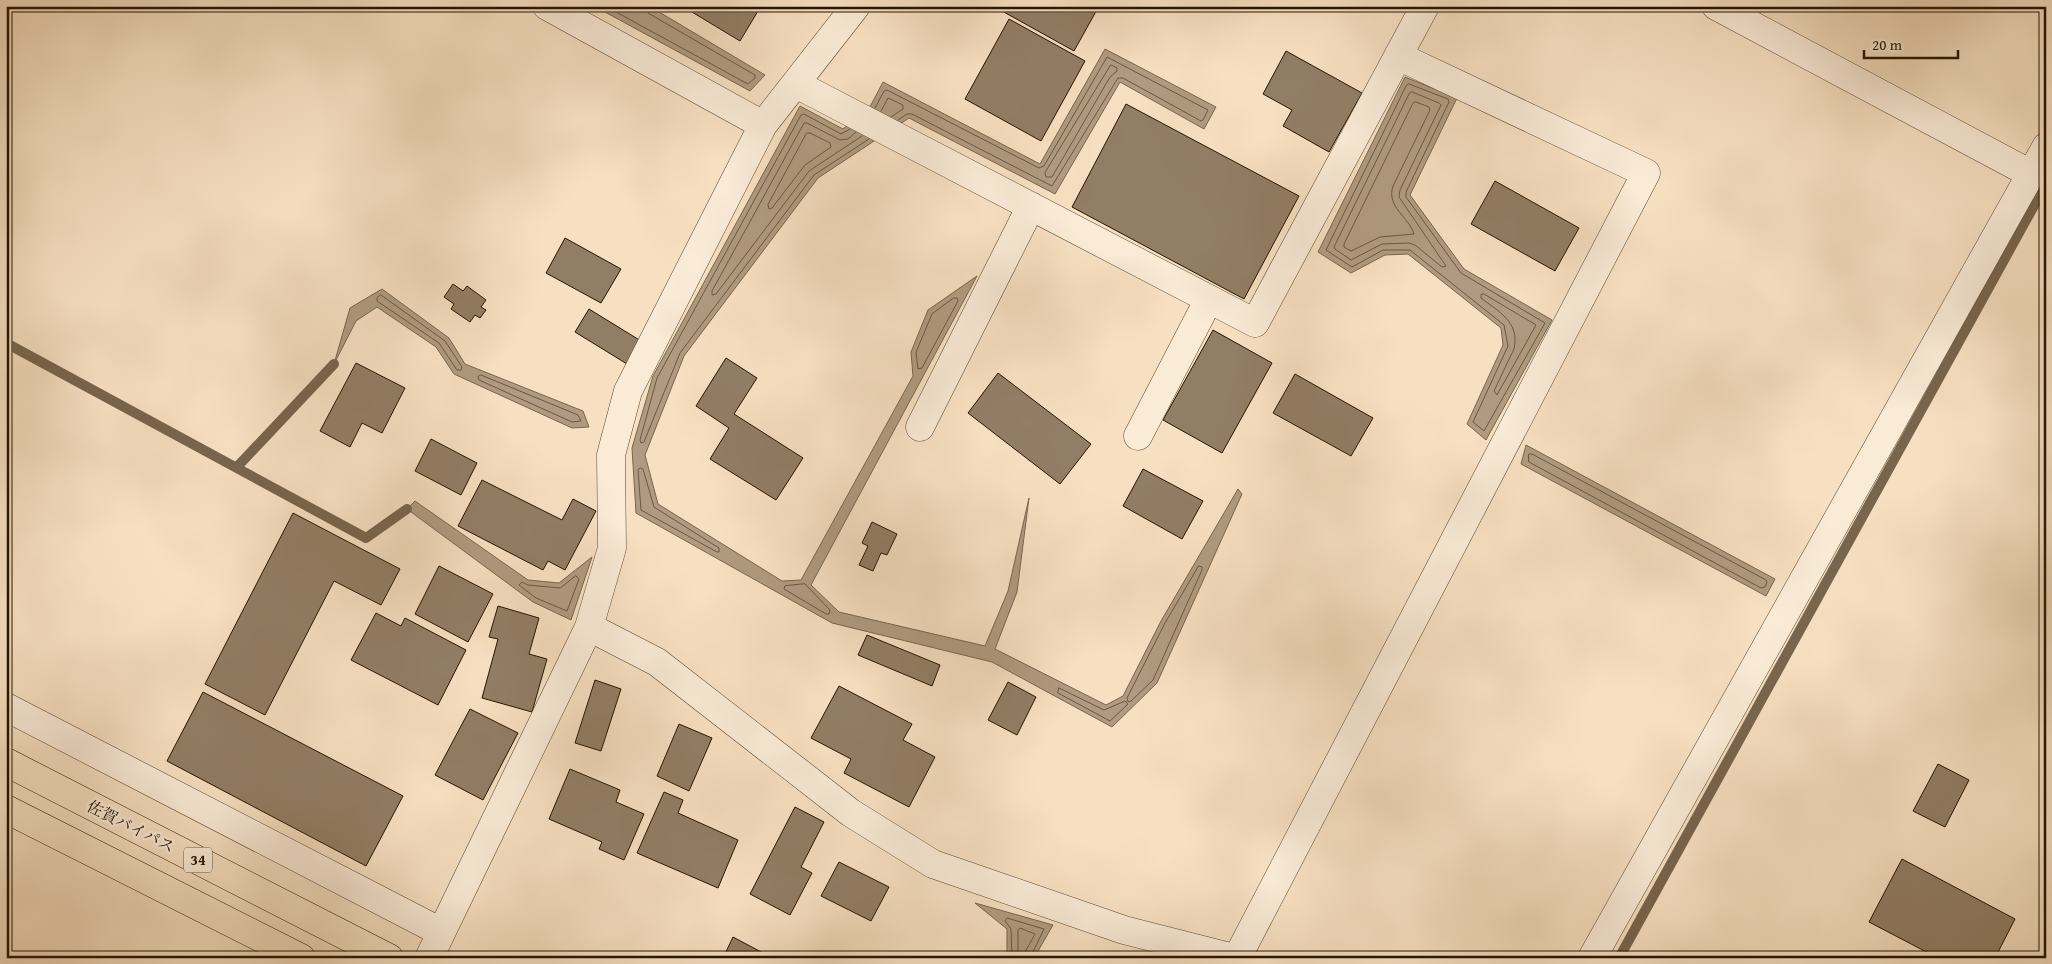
<svg xmlns="http://www.w3.org/2000/svg" width="2052" height="964" font-family="'Gentium Book Plus','Noto Serif JP',serif">
<style>
.water{fill:#b09b80;stroke:#78654d}
.lines{fill:none;stroke-linecap:round;stroke-linejoin:round}
.shore{stroke:#6a5840;stroke-width:1}
.stream{stroke:#78654d;stroke-width:10}
.building{fill:#927e65;stroke:#251400}
.minor-casing{stroke:#5a4730;stroke-width:29}
.trunk-casing{stroke:#251400;stroke-width:29}
.minor{stroke:#faebd7;stroke-width:28}
.trunk{stroke:#f7e0c2;stroke-width:28}
.labels{text-anchor:middle;stroke-width:5;stroke-linejoin:round;paint-order:stroke}
.shield{fill:#faebd7;stroke:#655440;stroke-width:1}
.shield-label{font-size:15px;font-weight:bold;fill:#251400}
.street-label{font-size:16px;fill:#251400;stroke:#faebd7}
</style>
<rect width="100%" height="100%" fill="#f7e0c2"/>
<filter id="stains"><feTurbulence type="fractalNoise" baseFrequency=".004" numOctaves="4"/><feColorMatrix values="0 0 0 0 .2 0 0 0 0 .09 0 0 0 0 .02 0 0 0 .5 -.17"/></filter>
<radialGradient id="worn" r=".72"><stop offset=".6" stop-color="#630" stop-opacity="0"/><stop offset="1" stop-color="#630" stop-opacity=".3"/></radialGradient>
<path class="water" d="M594,6H649L765,75L750,91Z
M1105,49L1216,107L1204,129L1120,82L1055,194L909,118L818,178L684,356L645,455L658,504L782,581L801,580L913,376L911,352L928,310L977,276L811,585L839,612L985,646L1008,591L1029,498L1017,592L995,649L1106,705L1123,696L1161,621L1238,489L1242,494L1157,683L1112,727L992,662L832,623L636,513L632,448L653,376L800,106L843,129L871,105L883,82L1040,164Z
M1405,77L1457,98L1410,195L1464,269L1552,320L1486,440L1467,424L1503,345L1501,328L1408,254L1385,255L1351,273L1318,252Z
M382,289L449,338L465,364L583,411L589,427L572,428L454,374L436,347L377,307L356,321L334,364L350,308Z
M1526,445L1775,579L1766,596L1521,464Z
M415,501L528,580L559,583L592,557L571,620L533,602L407,509Z
M975,903L1053,925L1034,958H1007V929Z"/>
<g class="lines">
<path class="shore" d="M605,6L748,84L755,78V75L648,13L645,6
M1111,65L1117,68V71L1110,77L1052,177H1046L1045,173Z
M1409,84L1448,99L1449,102L1406,192V197L1461,273L1545,323L1484,431L1473,422L1508,346L1504,325L1410,250H1383L1352,267L1326,250L1406,86Z
M1412,92L1439,103L1441,105L1400,190L1399,197L1446,266L1442,267L1415,245L1409,243L1382,244L1351,260L1335,249L1334,247L1409,94Z
M1416,102L1429,107L1430,110L1393,186C1386,207 1409,217 1414,234L1380,237L1351,251L1344,247V244L1413,103Z
M875,108L884,91L887,90L1039,168L1044,166L1107,57L1208,110L1203,120L1201,121L1123,78H1118L1052,186L912,114H907L898,120
M881,111L888,98L903,105V109L891,117
M850,129L841,134L804,114L801,115L657,378L640,440L641,443L644,442L680,353L814,175L869,139
M856,132L848,139L840,140L807,123H804L712,291V295L716,294L809,171L862,136
M807,133H810L830,143L831,147L805,165L772,208L769,209L768,205Z
M1484,294L1536,325L1497,395L1494,391L1514,349C1520,322 1499,312 1481,298V295Z
M381,295L445,341L462,367L461,370H457L439,343L377,301V298Z
M954,298H957L958,301L922,368L918,369L916,352L932,314Z
M481,375L578,415L581,421L572,422L479,380L478,377Z
M1529,454H1532L1766,580L1767,582L1765,587L1761,588L1529,462Z
M641,468L643,469L654,507L719,548V552H717L641,510L638,470Z
M1199,566L1202,567V570L1153,680L1131,701L1128,702L1127,698L1165,623Z
M576,576L579,579L567,611L536,598L519,585L522,582L528,585L560,588Z
M805,584L830,610L829,614H826L784,589L785,586Z
M1059,688L1104,710L1125,701L1128,704L1110,721L1058,693Z
M1012,958L1011,929L1005,921L1007,918L1044,929L1030,958
M1018,958V930L1020,928L1035,934L1025,952L1024,958"/>
<path class="stream" d="M6,343L366,538L407,509
M237,467L334,364
M1619,958L2046,184"/>
</g>
<path class="building" d="M682,6H761L740,41Z
M993,6H1099L1074,51Z
M1009,19L1085,61L1041,141L965,99Z
M1286,51L1362,93L1329,152L1283,126L1292,110L1263,94Z
M1126,104L1299,196L1244,299L1072,207Z
M1495,181L1579,228L1555,271L1471,224Z
M565,238L621,269L601,303L546,273Z
M453,284L463,291L467,286L486,300L481,307L486,310L480,318L475,315L470,322L451,309L454,304L444,297Z
M589,309L641,341L627,364L575,332Z
M1213,330L1272,363L1222,453L1163,420Z
M726,358L757,378L734,414L803,458L776,500L710,459L729,428L696,406Z
M356,363L405,388L382,433L362,423L350,447L320,431Z
M998,373L1091,444L1060,484L968,413Z
M1295,374L1373,418L1351,456L1273,413Z
M431,439L477,463L461,495L415,471Z
M1143,469L1203,501L1182,539L1123,506Z
M482,480L562,520L573,499L596,511L565,570L548,561L543,570L458,526Z
M293,513L400,569L381,605L334,581L265,715L205,684Z
M872,522L897,534L887,555L881,553L873,571L859,565L868,546L862,543Z
M439,566L493,594L468,642L415,614Z
M498,606L539,618L529,654L547,659L532,712L482,698L498,639L489,637Z
M376,613L401,626L405,618L466,650L438,705L351,660Z
M867,635L940,665L932,686L858,655Z
M595,680L621,689L601,751L575,743Z
M1008,682L1036,697L1017,735L988,720Z
M839,686L912,724L903,740L935,757L909,807L844,773L851,759L811,738Z
M203,692L403,796L366,866L167,761Z
M470,709L518,733L483,800L435,775Z
M679,724L712,738L689,791L657,776Z
M1938,764L1969,780L1945,827L1913,811Z
M570,769L620,790L616,802L644,814L624,860L599,849L602,842L549,819Z
M664,792L683,800L678,813L738,840L718,888L637,853Z
M795,807L824,822L801,867L812,873L790,915L750,894Z
M1902,859L2015,919L1995,958H1938L1869,922Z
M839,862L889,887L871,921L821,896Z
M733,937L765,954L762,958H723Z"/>
<g class="lines">
<defs>
<path id="minor" d="M547,6L763,125
M1716,6L2031,174
M796,84L1255,323L1425,6
M920,427L1031,206
M1138,436L1209,299
M589,627L612,548L611,455L628,391L763,125L856,6
M6,707L441,932
M429,958L589,627L657,662L851,813L933,864L1124,930L1234,958
M1237,958L1646,173L1398,56
M1592,958L2046,147"/>
<path id="trunk" d="M6,762L389,958
M6,809L301,958"/>
</defs>
<use href="#minor" class="minor-casing"/>
<use href="#trunk" class="trunk-casing"/>
<use href="#minor" class="minor"/>
<use href="#trunk" class="trunk"/>
</g>
<g class="labels">
<rect class="shield" x="184" y="847.5" width="28" height="25" rx="4"/>
<g class="shield-label">
<text x="198" y="865">34</text>
</g>
<g class="street-label">
<text transform="translate(131 826) rotate(27)" y="6">佐賀バイパス</text>
</g>
</g>
<rect width="2052" height="964" fill="none" stroke="#f7e0c2" stroke-width="25"/>
<rect x="8" y="8" width="2037" height="949" fill="none" stroke="#251400" stroke-width="2.5"/>
<rect x="12" y="12" width="2027" height="939" fill="none" stroke="#251400"/>
<path d="M1864 50v8h94v-8" fill="none" stroke="#251400" stroke-width="2.5"/>
<text x="1872" y="50" font-size="15" fill="#251400" stroke="#faebd7" stroke-width="4" paint-order="stroke">20 m</text>
<rect width="100%" height="100%" filter="url(#stains)"/>
<rect width="100%" height="100%" fill="url(#worn)"/>
</svg>
